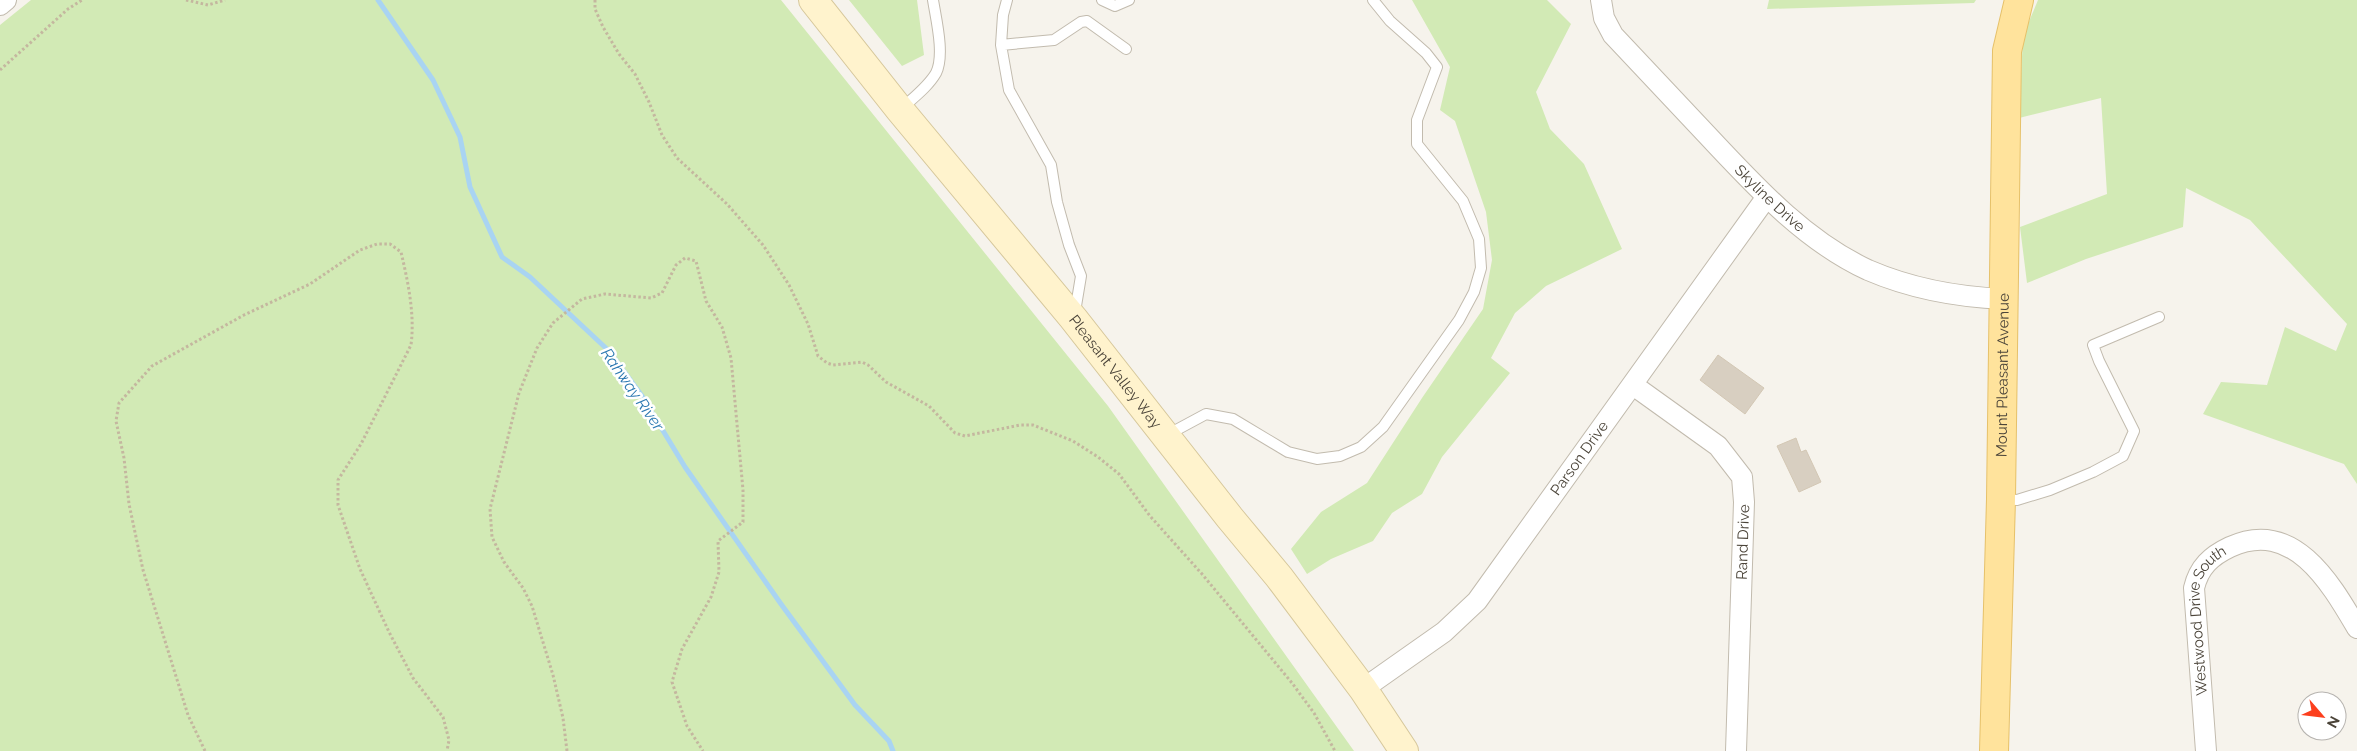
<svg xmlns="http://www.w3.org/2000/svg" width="2357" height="751" font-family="Raleway,sans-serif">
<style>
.green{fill:#d2eab5}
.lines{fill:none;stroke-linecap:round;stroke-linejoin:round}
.stream{stroke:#a9d4f2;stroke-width:5}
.building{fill:#d8cfc1;stroke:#d3c7b4}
.lane-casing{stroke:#c2bbae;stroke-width:12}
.street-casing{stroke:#c2bbae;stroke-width:22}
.secondary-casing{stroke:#d6c79b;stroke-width:30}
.primary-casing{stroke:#e6c16a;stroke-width:30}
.path{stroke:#c4b79f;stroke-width:3;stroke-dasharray:2.5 2.5;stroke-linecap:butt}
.lane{stroke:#fff;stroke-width:10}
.street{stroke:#fff;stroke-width:20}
.secondary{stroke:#fff3cd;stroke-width:28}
.primary{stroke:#ffe39c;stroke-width:28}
.labels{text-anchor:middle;stroke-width:5;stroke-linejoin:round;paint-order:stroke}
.street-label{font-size:15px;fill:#4b4439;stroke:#fff}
.water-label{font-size:16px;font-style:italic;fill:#2e7ab2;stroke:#fff}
</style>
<rect width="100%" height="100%" fill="#f6f3ec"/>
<path class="green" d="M31,0H781L1108,406L1354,751H0V25Z
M849,0H917L924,55L902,66Z
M1412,0H1547L1571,24L1536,92L1550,129L1584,164L1622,249L1546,286L1515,313L1491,358L1510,373L1442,457L1422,494L1392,513L1373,541L1331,559L1307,574L1291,549L1321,512L1367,483L1422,398L1483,309L1492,260L1486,212L1455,121L1440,110L1450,67Z
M1769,0H1976L1974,3L1767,9Z
M2038,0H2357V484L2344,464L2203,414L2221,382L2267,385L2285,327L2336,351L2347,324L2250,220L2186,188L2183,227L2086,259L2027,283L2020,227L2107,194L2101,98L2019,118L2023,36Z"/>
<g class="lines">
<path class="stream" d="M378,0L433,80L460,137L470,187L502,257L530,277L609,351L642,396L685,467L781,604L855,705L889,741L893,751"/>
</g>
<path class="building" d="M1718,355L1764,388L1745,414L1700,380Z
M1796,438L1801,452L1806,450L1821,482L1799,492L1777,446Z"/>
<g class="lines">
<defs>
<path id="lane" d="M1007,0L1003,15L1001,45L1009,90L1051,165L1057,202L1069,245L1081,276L1075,312
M1102,0L1115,6L1129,0
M1001,45L1054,40L1081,22L1087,21L1126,49
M901,109C913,98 928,87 936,73C945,55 936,19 933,0
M1167,435L1206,414L1233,419L1288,452L1317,459L1340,456L1361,447L1383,427L1459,320L1474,292L1481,268L1479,239L1463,201L1417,144V120L1437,67L1426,53L1390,21L1373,0
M2002,499L2017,500L2050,490L2093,472L2123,456L2134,431L2099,361L2093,345L2159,317"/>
<g id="street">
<path id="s1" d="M1601,0L1604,18L1613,35C1645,69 1677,103 1709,137C1756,187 1805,241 1868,270C1912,289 1957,297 2004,299"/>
<path d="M0,5L6,0"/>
<path d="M1633,385L1718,446L1742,477L1744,502L1736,751"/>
<path id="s2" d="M1363,689L1444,632L1477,601L1766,198"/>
<path id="s3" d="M2206,751L2194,588C2199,567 2211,556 2230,547C2293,518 2330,582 2357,628"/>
</g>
<g id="secondary">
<path id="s4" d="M813,0L900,110L1073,318L1230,518L1279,577L1363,689L1404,751"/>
</g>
<g id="primary">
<path id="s5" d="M1994,751L2001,499L2007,51L2019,0"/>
</g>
</defs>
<use href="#lane" class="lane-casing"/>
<use href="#street" class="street-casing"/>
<use href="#secondary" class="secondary-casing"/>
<use href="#primary" class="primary-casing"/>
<path class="path" d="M186,0L208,5L225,0
M595,0V9L603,27L619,54L635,74L649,102L662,135L677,158L727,204L763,245L789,285L808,324L818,356L827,363L833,365L862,362L868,365L886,382L929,406L955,433L965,436L1020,425H1033L1073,441L1098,457L1119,474L1150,516L1202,574L1292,683L1314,713L1335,751
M0,70L68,9L82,0
M205,751L188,715L143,570L129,504L124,458L116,421L119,403L152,366L244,315L310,284L360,250L377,244H390L401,252C408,282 415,314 411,345L361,444L338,480V505L360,569L389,632L413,678L443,717L449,740L447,751
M567,751L563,718L553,675L532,606L523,588L504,562L492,537L490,509L519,393L537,348L553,323L582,299L605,294L651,298L662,293L676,265L685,258L696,261L706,301L722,327L731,358L743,490V522L718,541L719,572L711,597L682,649L672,682L687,726L703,751"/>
<use href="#lane" class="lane"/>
<use href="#street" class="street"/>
<use href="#secondary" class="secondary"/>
<use href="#primary" class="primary"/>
</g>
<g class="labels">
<g class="street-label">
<text dy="5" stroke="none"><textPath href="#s1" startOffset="264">Skyline Drive</textPath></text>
<text dy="5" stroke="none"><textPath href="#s4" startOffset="479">Pleasant Valley Way</textPath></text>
<text dy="5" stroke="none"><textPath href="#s5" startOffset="376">Mount Pleasant Avenue</textPath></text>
<text dy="5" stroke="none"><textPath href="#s2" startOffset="320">Parson Drive</textPath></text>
<text transform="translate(1743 542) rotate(-88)" y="5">Rand Drive</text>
<text dy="5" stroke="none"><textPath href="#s3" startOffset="135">Westwood Drive South</textPath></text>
</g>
<g class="water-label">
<text transform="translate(633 389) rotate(55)" y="6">Rahway River</text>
</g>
</g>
<g transform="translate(2322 716) rotate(118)"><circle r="24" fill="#ffffff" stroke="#b7b4b0"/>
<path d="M0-4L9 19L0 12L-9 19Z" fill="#fc3f1d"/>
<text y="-8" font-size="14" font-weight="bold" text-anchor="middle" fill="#4b4439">N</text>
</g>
</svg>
